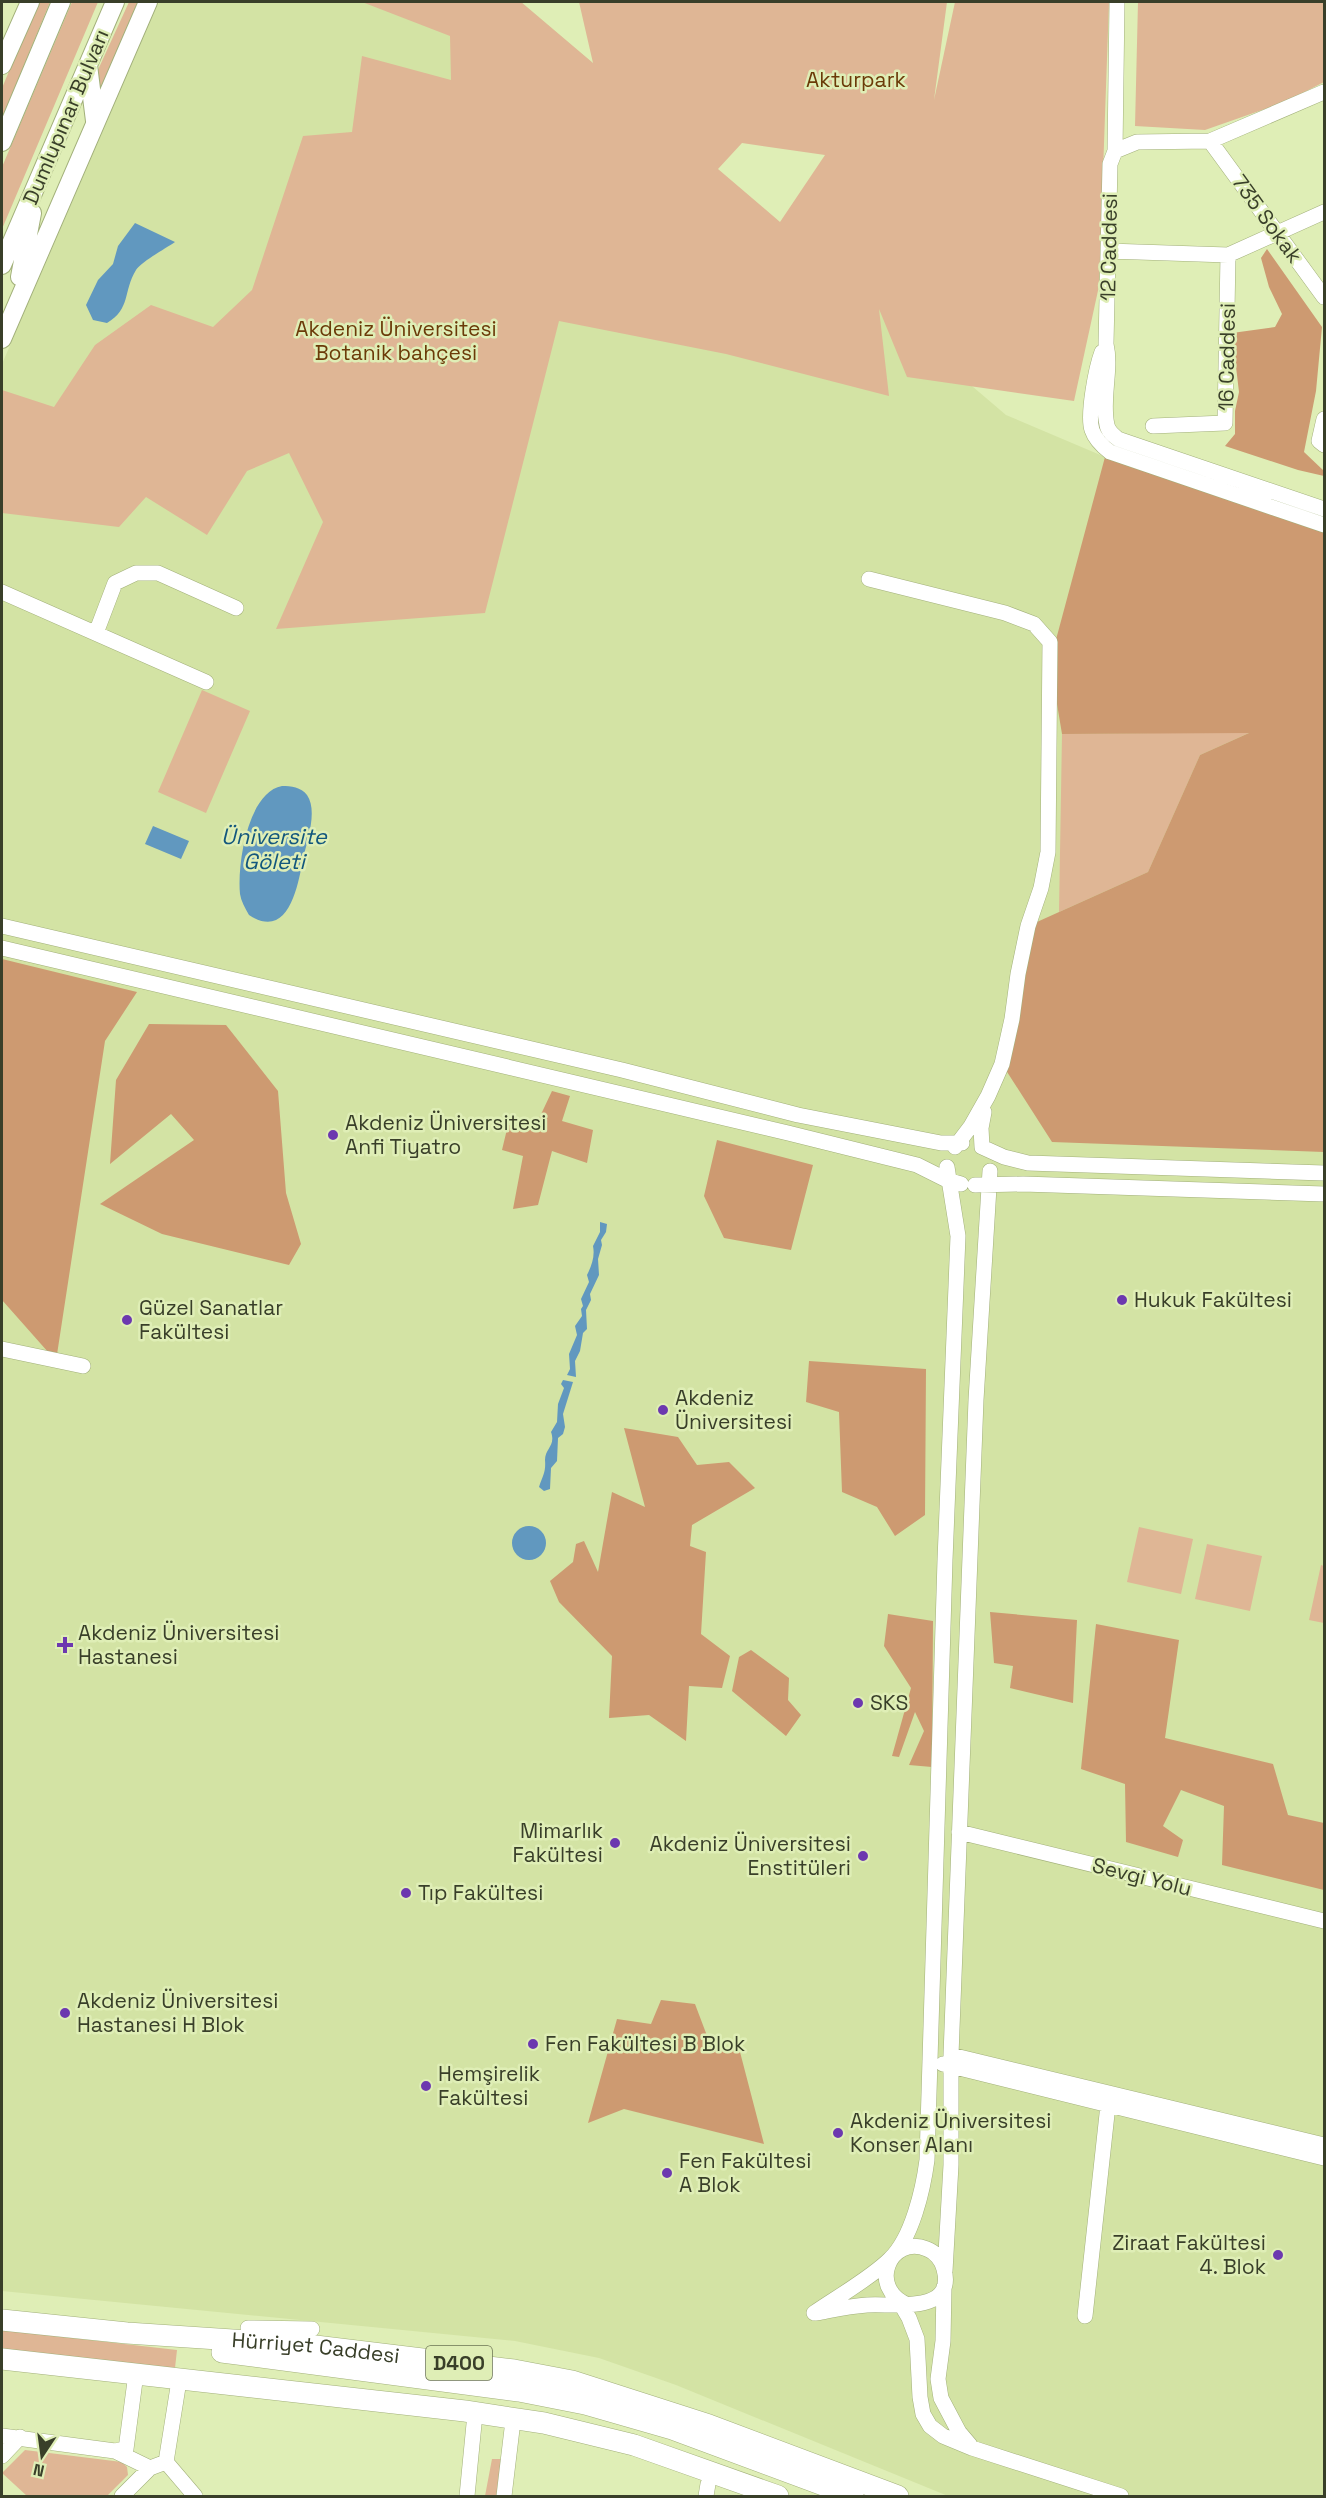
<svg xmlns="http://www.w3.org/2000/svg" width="1326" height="2498" font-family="'Space Grotesk',sans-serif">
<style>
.built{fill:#d3e3a4}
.green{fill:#dfb695;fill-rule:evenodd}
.forest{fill:#cd9a71}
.water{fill:#6198bf}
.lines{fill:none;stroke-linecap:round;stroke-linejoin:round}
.minor-casing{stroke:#a2b07a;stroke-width:16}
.major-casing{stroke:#a2b07a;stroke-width:20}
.highway-casing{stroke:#a2b07a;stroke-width:22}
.minor{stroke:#fff;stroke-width:15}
.major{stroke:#fff;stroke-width:18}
.highway{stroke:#fff;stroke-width:21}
.poi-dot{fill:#6c38af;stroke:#dfeeb6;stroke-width:2}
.labels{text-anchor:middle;stroke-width:5;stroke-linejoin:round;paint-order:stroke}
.shield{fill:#dfeeb6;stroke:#6b7453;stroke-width:1.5}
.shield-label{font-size:20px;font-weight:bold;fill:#393f29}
.park-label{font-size:21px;fill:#6b3a08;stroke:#dfeeb6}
.street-label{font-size:21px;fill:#393f29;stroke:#dfeeb6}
.poi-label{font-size:21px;fill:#393f29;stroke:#dfeeb6;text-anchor:start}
.water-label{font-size:22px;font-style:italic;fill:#13577d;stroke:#dfeeb6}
</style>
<rect width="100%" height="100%" fill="#dfeeb6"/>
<path class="built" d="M159,2H521L1006,415L1105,457L1324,530V2496H948L676,2385L599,2358L515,2341L2,2291V364Z"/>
<path class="green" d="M38,2H50L2,119V88Z
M72,2H98L2,229V167Z
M129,2H139L99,91L97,72Z
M362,2H521L593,63L579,2H947L934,100L955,2H1109L1099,286L1074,401L907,377L879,309L889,396L726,354L559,321L485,613L276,629L323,522L289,453L247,471L207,535L146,497L119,527L2,513V390L54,407L95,345L151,305L213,327L252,290L303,136L352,132L362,56L451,80L450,36ZM742,143L825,155L780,222L718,169Z
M1138,2H1324V82L1285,102L1205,130L1135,126Z
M202,690L250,711L206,813L158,792Z
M1251,732L1200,755L1148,872L1059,912L1062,734Z
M1139,1527L1193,1539L1181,1594L1127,1582Z
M1207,1544L1262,1556L1250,1611L1195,1599Z
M1321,1565L1324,1566V1623L1309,1620Z
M2,2330L177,2350L174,2377L2,2353Z
M25,2450L122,2462L127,2467L128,2475L107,2496H27L2,2473Z
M492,2459H502L498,2496H485Z"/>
<path class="forest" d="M1267,249L1322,327L1316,391L1304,452L1324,471V476L1298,470L1225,446L1235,434V411L1239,392L1232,333L1275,327L1282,314L1269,287L1261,258Z
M1105,457L1324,530V1152L1052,1142L1002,1064L1028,926L1148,872L1200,755L1249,733L1062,734L1050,662Z
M2,959L137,992L105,1041L56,1361L2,1300Z
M149,1024L226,1025L278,1091L286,1193L301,1244L289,1265L162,1234L100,1204L194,1140L171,1114L110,1164L116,1080Z
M552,1091L570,1096L562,1121L593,1130L587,1163L552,1151L538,1205L513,1209L523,1156L502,1150L508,1125L535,1127Z
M717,1140L813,1165L791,1250L724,1238L704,1196Z
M809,1361L926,1369L925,1515L895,1536L877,1507L842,1492L839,1412L806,1402Z
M624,1428L678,1437L697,1465L729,1462L755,1488L692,1525L690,1546L706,1552L701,1634L730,1656L722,1688L689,1686L686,1741L649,1715L609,1718L612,1656L559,1602L550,1581L573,1562L576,1544L584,1541L598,1572L612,1492L645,1507Z
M990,1612L1077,1620L1073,1703L1010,1688L1013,1666L994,1663Z
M888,1614L933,1621L932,1767L909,1765L924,1731L915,1712L899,1757L892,1756L911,1688L884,1646Z
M1096,1624L1179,1640L1165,1738L1273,1764L1288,1815L1324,1823V1890L1222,1865L1224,1806L1181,1790L1163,1826L1183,1840L1178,1857L1126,1842L1125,1784L1081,1769Z
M751,1650L789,1678L788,1700L801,1715L786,1736L732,1691L739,1657Z
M661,2000L695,2004L709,2041L740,2052L764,2144L624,2109L588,2123L617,2019L651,2024Z"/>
<path class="water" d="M135,223L175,242C165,249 141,262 136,270C123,291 131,309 107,323L93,320L86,305L98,280L113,264L118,246Z
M282,786C291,786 301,787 307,795C318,811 307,841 303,859C298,885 289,941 249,915C245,908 241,901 240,894C237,864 248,792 282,786Z
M153,826L189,841L181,859L145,844Z
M600,1222L607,1224L606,1232L601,1240L602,1245L598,1259L599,1275L590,1294L591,1300L586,1310L587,1329L583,1333L580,1351L575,1361L576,1377L567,1375L570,1369L569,1354L577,1335L575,1326L582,1316L581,1309L583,1306L581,1299L589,1282L587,1275C592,1265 595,1256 593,1246L600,1232Z
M563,1380L573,1382L563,1414L565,1427L563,1434L558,1438L557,1461L551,1468L550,1489L544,1491L539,1487C543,1475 546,1472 545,1460C545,1448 556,1446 551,1432L557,1422L558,1404L564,1388L561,1384Z
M512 1543a17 17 0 1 1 34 0a17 17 0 1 1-34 0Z"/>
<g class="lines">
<defs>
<path id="minor" d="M1324,92L1210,141L1137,142L1115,151L1110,164L1106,344C1112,370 1101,399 1107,425C1108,431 1113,435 1118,439L1324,509
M1210,141L1324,297
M1115,151L1117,2
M1108,251L1228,255L1324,212
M1102,352C1096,368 1087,415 1092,430C1095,439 1102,446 1110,452L1324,525
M1324,419L1319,441L1324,445
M1153,426L1225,423L1228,255
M869,579L1005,613L1034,624L1050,642L1048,852L1041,888L1028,926L1018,974L1012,1019L1002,1064L988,1096L971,1126L955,1147
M2,592L206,682
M96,633L115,583L136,573H158L236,608
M2,926L622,1070L798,1115L941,1143H962
M2,948L788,1133L917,1165L947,1180L961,1184
M984,1112L981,1128L982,1147L1004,1157L1028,1163L1324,1173
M975,1185L1023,1184L1324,1194
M2,1349L83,1366
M959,1832L1324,1921
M951,2055L1324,2145
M943,2064L1324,2158
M945,2271L951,2165V2055L976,1400L990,1171
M944,2287L943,2341L938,2379L941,2398L959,2432L970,2445
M899,2301L909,2318L917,2339L920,2397L923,2414L930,2426L943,2436L972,2448L1121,2496
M814,2313C837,2297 871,2278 890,2259C912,2238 923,2190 927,2160L945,1560L958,1236L947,1167
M817,2313C833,2310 850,2306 867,2305C892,2303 956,2315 944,2269C942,2260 935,2252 927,2249C890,2234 867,2288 908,2305
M1085,2316L1108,2105
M248,2328L312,2329
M2,2436L115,2451L150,2468
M115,2451L126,2449L135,2381
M2,2456L20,2437
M166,2462L195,2496
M122,2496L150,2468L166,2462L178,2387
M467,2496L474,2424
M504,2496L512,2429
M706,2496L708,2484"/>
<path id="major" d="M2,65L30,2
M88,65L95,121
M2,142L61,2
M2,265L115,2
M20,277L32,213
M2,339L148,2"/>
<g id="highway">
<path id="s1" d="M2,2320L127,2333L307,2345L514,2370L572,2381L709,2425L898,2496"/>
<path d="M222,2352L519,2391L585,2404L672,2429L853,2496"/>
<path d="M2,2359L465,2411L544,2423L634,2445L778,2496"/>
</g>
</defs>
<use href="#minor" class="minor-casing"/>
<use href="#major" class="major-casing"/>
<use href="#highway" class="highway-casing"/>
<use href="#minor" class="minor"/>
<use href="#major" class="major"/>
<use href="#highway" class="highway"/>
</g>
<g class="poi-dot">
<circle cx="333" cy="1135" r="6"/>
<circle cx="1122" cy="1300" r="6"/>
<circle cx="127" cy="1320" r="6"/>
<circle cx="663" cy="1410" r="6"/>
<path d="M62 1636h6v6h6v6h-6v6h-6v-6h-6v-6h6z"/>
<circle cx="858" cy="1703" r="6"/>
<circle cx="615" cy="1843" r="6"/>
<circle cx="863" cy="1856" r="6"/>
<circle cx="406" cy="1893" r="6"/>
<circle cx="65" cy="2013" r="6"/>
<circle cx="533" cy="2044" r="6"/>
<circle cx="426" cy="2086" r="6"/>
<circle cx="838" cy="2133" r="6"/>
<circle cx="667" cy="2173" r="6"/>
<circle cx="1278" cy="2255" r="6"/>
</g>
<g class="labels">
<rect class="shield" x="426" y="2346" width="66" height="34" rx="4.5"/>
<g class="shield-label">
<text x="459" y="2370">D400</text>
</g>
<g class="park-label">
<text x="856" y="87">Akturpark</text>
<text x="396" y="336">Akdeniz Üniversitesi<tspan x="396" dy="24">Botanik bahçesi</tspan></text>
</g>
<g class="street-label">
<text transform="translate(66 117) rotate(-67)" y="7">Dumlupınar Bulvarı</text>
<text transform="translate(1267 219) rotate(54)" y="7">735 Sokak</text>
<text transform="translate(1109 247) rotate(-89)" y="7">12 Caddesi</text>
<text transform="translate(1227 357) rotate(-89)" y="7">16 Caddesi</text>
<text transform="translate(1142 1877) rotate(14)" y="7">Sevgi Yolu</text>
<text dy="7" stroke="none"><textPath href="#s1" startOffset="315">Hürriyet Caddesi</textPath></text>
</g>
<g class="poi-label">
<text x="345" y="1130">Akdeniz Üniversitesi<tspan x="345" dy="24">Anfi Tiyatro</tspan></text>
<text x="1134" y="1307">Hukuk Fakültesi</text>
<text x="139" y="1315">Güzel Sanatlar<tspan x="139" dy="24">Fakültesi</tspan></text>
<text x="675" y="1405">Akdeniz<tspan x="675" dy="24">Üniversitesi</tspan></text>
<text x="78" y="1640">Akdeniz Üniversitesi<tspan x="78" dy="24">Hastanesi</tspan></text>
<text x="870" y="1710">SKS</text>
<text x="603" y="1838" text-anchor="end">Mimarlık<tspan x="603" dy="24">Fakültesi</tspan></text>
<text x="851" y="1851" text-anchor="end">Akdeniz Üniversitesi<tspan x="851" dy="24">Enstitüleri</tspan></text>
<text x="418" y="1900">Tıp Fakültesi</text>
<text x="77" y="2008">Akdeniz Üniversitesi<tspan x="77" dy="24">Hastanesi H Blok</tspan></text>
<text x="545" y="2051">Fen Fakültesi B Blok</text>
<text x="438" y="2081">Hemşirelik<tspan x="438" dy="24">Fakültesi</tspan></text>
<text x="850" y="2128">Akdeniz Üniversitesi<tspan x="850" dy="24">Konser Alanı</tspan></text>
<text x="679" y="2168">Fen Fakültesi<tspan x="679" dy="24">A Blok</tspan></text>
<text x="1266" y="2250" text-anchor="end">Ziraat Fakültesi<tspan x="1266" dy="24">4. Blok</tspan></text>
</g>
<g class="water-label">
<text x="274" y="844">Üniversite<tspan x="274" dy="25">Göleti</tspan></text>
</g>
</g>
<rect width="1326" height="2498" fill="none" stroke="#393f29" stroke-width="6"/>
<g transform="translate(42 2456) rotate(193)" stroke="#dfeeb6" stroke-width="4.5" paint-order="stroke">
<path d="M0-4.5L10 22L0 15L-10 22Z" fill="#393f29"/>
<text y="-9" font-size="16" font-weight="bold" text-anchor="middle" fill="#393f29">N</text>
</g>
</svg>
